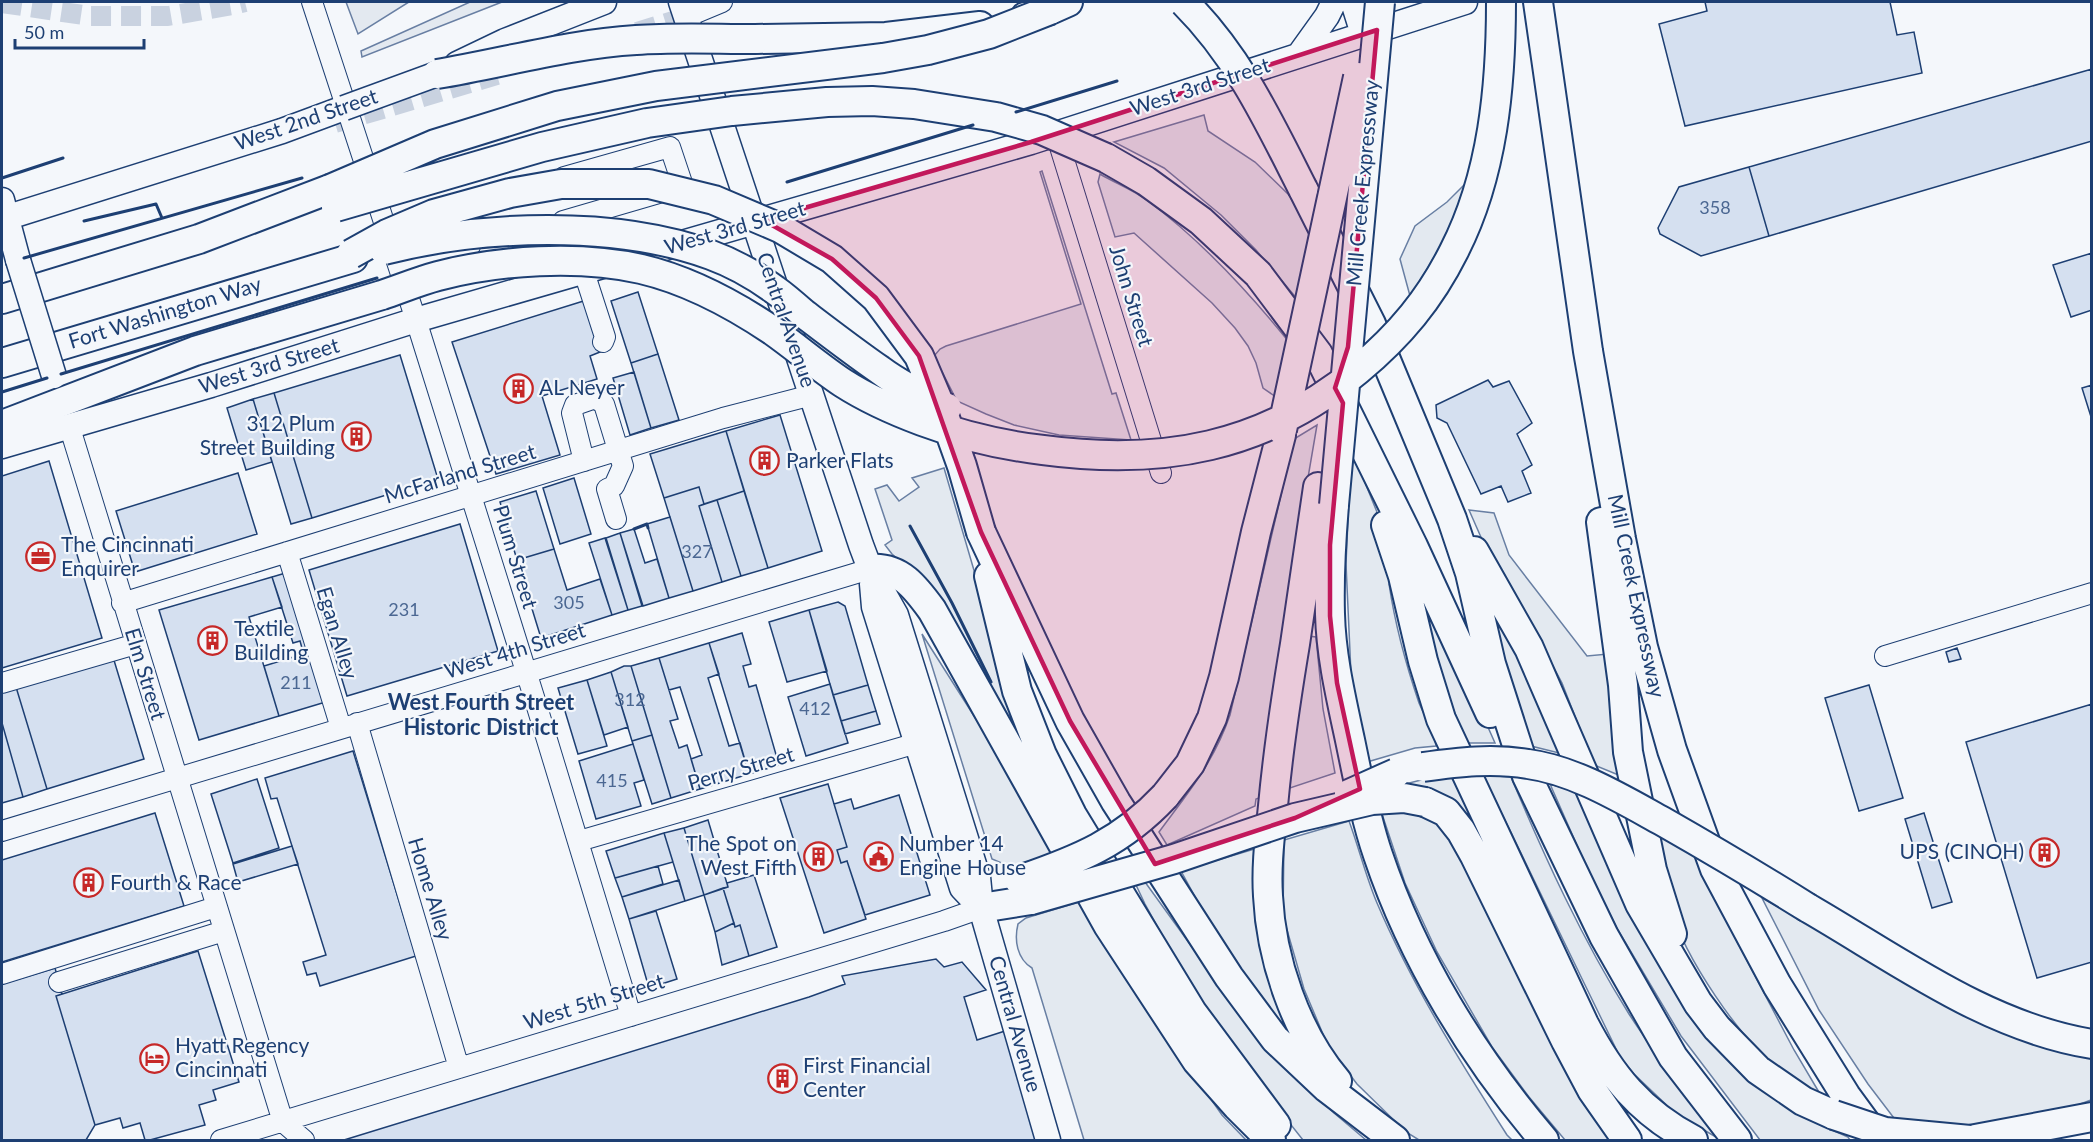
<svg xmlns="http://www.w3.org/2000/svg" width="2093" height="1142" font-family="Lato,sans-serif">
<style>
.green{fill:#e3e9f0;stroke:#687fa3;stroke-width:1.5}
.building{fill:#d5e0f0;stroke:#1d3f73;stroke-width:1.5}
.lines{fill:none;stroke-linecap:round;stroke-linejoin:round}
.minor-tunnel{stroke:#c9d2e0;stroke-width:20;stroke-dasharray:20 10;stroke-linecap:butt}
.minor-casing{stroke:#1d3f73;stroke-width:22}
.major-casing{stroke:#1d3f73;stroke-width:27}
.highway-casing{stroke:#1d3f73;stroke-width:32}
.minor{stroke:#f4f7fb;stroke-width:20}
.major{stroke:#f4f7fb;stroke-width:24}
.highway{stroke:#f4f7fb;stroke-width:28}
.major-bridge-casing{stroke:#1d3f73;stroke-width:27;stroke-linecap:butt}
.highway-bridge-casing{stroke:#1d3f73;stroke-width:32;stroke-linecap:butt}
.major-bridge{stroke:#f4f7fb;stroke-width:24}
.highway-bridge{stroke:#f4f7fb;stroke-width:28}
.wall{stroke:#1d3f73;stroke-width:3}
.marked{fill:#c2185b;fill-opacity:0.2;stroke:#c2185b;stroke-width:4.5;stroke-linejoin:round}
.labels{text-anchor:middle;stroke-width:4.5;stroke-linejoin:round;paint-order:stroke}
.number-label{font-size:18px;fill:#4b6792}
.street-label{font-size:21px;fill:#1d3f73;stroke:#f4f7fb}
.poi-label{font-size:21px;fill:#1d3f73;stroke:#f4f7fb;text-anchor:start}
.neighbourhood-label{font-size:22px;font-weight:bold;fill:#1d3f73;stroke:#f4f7fb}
</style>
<rect width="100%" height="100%" fill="#f4f7fb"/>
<path class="green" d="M346,2H409L358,34Z
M470,2H502L362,57L361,51Z
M1204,115L1208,131L1255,162L1289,195L1313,235L1298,300L1256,250L1221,215L1164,168L1114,142Z
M1042,171L1112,394L1116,393L1131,440L1059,435L1014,425L986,414L957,401L934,356L940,349L946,346L1081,304L1040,172Z
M1100,174C1115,183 1134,190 1148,201C1202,241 1247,290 1289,342L1276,397L1263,388L1256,363L1248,346L1235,328L1212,303L1134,233L1115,237L1098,182Z
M1465,184C1452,228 1435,258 1410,296L1400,259L1415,226L1447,202Z
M1317,425L1305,495L1262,797L1256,799L1255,806L1167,845L1159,832C1189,791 1213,764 1230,715L1294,439Z
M1351,452L1355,458L1379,517L1397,582L1389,584C1395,624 1406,665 1419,703C1426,720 1434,726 1436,746L1415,748L1367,762L1351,674L1346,564Z
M944,468L1007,683L1052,803L901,562L892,554L885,545L892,540L875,489L887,485L899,501L919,487L912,478Z
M1469,510L1494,513L1509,555L1587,656L1608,654L1621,776L1594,765L1562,683L1519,602L1495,569Z
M1434,606L1495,743H1468C1447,702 1436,654 1425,609Z
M1497,613L1567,755L1531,746L1523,728L1491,614Z
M922,634L981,727L1054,853L1011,867L992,859Z
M1308,636L1316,637L1323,709L1335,773L1287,789Z
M1451,775L1477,825L1452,802L1401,785L1429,778Z
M1483,775L1511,777C1545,858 1582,939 1629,1014C1656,1056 1687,1096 1716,1137L1676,1114L1634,1074L1620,1057Z
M1550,784L1583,794L1770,1093L1812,1121L1848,1137L1850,1140H1760L1681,1036L1618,930L1587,868Z
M1405,810L1422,814L1445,827L1616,1140H1565L1529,1097L1492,1047L1437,952L1405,883L1381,811Z
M1349,821C1359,848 1366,877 1377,903C1412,985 1459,1060 1507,1135L1512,1140H1419L1406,1132L1357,1084L1328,1046L1304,989L1283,916L1284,840Z
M1651,831L1704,861L1732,932L1794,1050L1823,1099C1810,1090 1794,1082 1781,1072C1739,1038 1685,958 1670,907C1663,882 1657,856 1651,831Z
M1261,847L1297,1044L1263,1006L1223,948L1181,871Z
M1145,882L1221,987L1282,1063L1334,1113L1366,1140H1303L1211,1024L1145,904L1136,885Z
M1762,898L1808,923L2080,1055L2091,1058V1100L2043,1118L2011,1127L1900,1126L1868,1084L1819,1010Z
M1082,901L1135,991L1222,1115L1246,1140H1084L1032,968C1017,959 1014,940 1018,924L1026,918Z"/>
<path class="building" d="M1705,2H1890L1897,35L1914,32L1922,73L1685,126L1659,24L1707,11Z
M2092,69V141L1769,236L1749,167Z
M1749,167L1769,236L1701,256L1660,234L1658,228L1679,187Z
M2092,253V310L2071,317L2053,265Z
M638,292L658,354L631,363L611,301Z
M590,299L605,350L590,356L597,379L542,396L560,455L496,474L452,342Z
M658,354L679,420L651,428L631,363Z
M400,355L438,479L312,518L274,393Z
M634,372L651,428L630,435L613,378Z
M1488,380L1493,387L1509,381L1532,423L1517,434L1532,465L1522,471L1531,493L1508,502L1501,486L1481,494L1447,423L1437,418L1436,405Z
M2092,385V420L2082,388Z
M274,393L312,518L291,524L253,399Z
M253,399L272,462L246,470L227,408Z
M780,415L822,551L768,568L726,431Z
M726,431L744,491L704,504L699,487L664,498L650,454Z
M49,461L102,638L2,668V476Z
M238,473L257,534L135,572L116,511Z
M574,478L591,534L560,544L543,488Z
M699,487L704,504L699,506L722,582L693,591L664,498Z
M536,491L554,549L517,560L500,502Z
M744,491L768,568L741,576L717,500Z
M717,500L741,576L722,582L699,506Z
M670,517L693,591L669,598L647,524Z
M460,524L498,651L347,696L309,570Z
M634,529L645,563L657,559L669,598L643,606L620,533Z
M620,533L642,606L628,610L606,538Z
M605,538L628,610L612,615L589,543Z
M554,549L567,590L600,579L612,615L541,638L517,560Z
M289,572L311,646L302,648L300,641L293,643L272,577Z
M272,577L282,607L249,617L279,716L199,740L159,610Z
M838,602L845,606L868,685L833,695L809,610Z
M809,610L827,671L787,682L769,622Z
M742,633L751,664L743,666L749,687L756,685L779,765L749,774L709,643Z
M709,643L719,674L708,678L729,746L740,743L749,774L700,789L691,759L702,755L680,687L669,690L659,658Z
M1957,648L1961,659L1949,662L1946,652Z
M313,651L329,701L279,716L264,666Z
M113,657L144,759L47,789L16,687Z
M659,658L678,719L670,721L679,748L687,745L700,789L671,798L631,666Z
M624,666H631L652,735L632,741L611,672Z
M611,672L628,727L604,735L587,680Z
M587,680L607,746L578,754L558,688Z
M830,684L848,743L806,756L788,697Z
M868,685L876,711L841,721L833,695Z
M1869,685L1903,798L1859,811L1825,698Z
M16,687L47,789L23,797L2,723V692Z
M2092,704V962L2037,978L1966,742Z
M876,711L880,724L845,734L841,721Z
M2,723L23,797L2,803Z
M652,735L671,798L652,804L632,741Z
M633,744L644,780L634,783L641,806L596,819L579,761Z
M353,751L416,956L320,986L316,973L307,975L303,962L326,955L277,798L271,799L265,778Z
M257,779L279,848L233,863L211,794Z
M828,784L847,847L837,850L841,863L847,861L866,919L824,933L780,798Z
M899,795L930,895L865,915L847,861L841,863L837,850L847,847L834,804L851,799L854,809Z
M155,813L184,906L2,962V860Z
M1924,813L1952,902L1932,908L1905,819Z
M708,820L728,887L704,895L684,828Z
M684,828L704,895L685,901L664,833Z
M664,833L673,862L615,878L606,851Z
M292,846L298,864L238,882L233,864Z
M658,866L663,884L622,897L615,878Z
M754,875L777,947L749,956L740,925L735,927L723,888L728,887L727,883Z
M679,880L685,901L629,919L622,897Z
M723,888L734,923L715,932L704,895Z
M656,911L677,979L649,988L629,919Z
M734,923L735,927L740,925L749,956L722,965L715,932Z
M198,951L239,1082L213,1090L216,1100L199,1105L205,1125L150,1140H145L140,1123L123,1128L120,1118L95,1125L56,996Z
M936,959L944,967L962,962L986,990L964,997L977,1040L1005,1031L1039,1140H344L809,997L845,984L842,976Z
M55,968L62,994L56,996L95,1125L86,1140H2V984Z"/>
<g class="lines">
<path class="minor-tunnel" d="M2,3L90,16H168L233,5L245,2
M637,32L686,17
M335,123L497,75"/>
<defs>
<path id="minor" d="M312,2L416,320L534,697L631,1016
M686,17L722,2
M1056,134L1161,473
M564,177L670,147L683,186L563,221L584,272L605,337L603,342
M397,246L403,263L470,246
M69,425L283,1122L304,1140
M584,461L572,413L575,405L595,398L604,404L623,466L614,486L607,489L616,519
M287,552L341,728
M122,603L723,418L812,395
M1885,656L2092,593
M2,683L136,644
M357,723L459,1068
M2,831L870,569
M579,841L917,743
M2,974L216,907
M59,982L224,931
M221,1140L944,921L981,908"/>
<path id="major" d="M681,2L861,545L870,569L896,615L978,877L981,908L1048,1140
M1353,2L1363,34
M1299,55L1327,16L1334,2
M457,64L505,41L604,2
M2,200L18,260
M2,219L282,131L344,108
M2,446L211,385L416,320L1031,142L1465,2
M872,584L874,607L962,888L981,908"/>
<path id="highway" d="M1538,2L1588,351L1621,539L1643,647L1672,750L1715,869L1777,985L1846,1096L1876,1137
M1025,17L1050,10L1068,2
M755,39L886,37L980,26
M1106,158L1146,181L1201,221L1258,274L1318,354L1413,546L1490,713
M1303,189L1371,324L1452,519L1470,573L1491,664L1527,776L1604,936L1673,1057L1737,1140
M2,299L199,239L330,189
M2,363L353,258
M2,425L195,351L382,295
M1318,487C1310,539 1303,592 1295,644C1286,698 1278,751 1273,806C1270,836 1266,866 1268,896C1271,959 1296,1033 1337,1081
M1334,505C1331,541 1329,577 1330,614C1331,656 1341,698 1350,740C1358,778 1365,817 1378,855C1413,959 1473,1057 1544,1140
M1601,522L1623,685L1628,752L1652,870L1672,934
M1386,525L1403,576L1423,661L1441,719L1584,1024C1611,1076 1640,1112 1693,1140
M981,532L1070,721L1116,802L1229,977L1275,1039L1327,1088L1395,1140
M1474,551L1529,648L1640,904L1698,1003L1717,1028L1758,1070L1803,1101L1834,1115
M870,569C900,566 916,588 932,610L1108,925L1197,1061L1237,1106L1271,1140
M989,576L1017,691L1042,755L1072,815L1192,1012L1276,1125
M1165,796L1190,764L1212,718L1224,677L1256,532L1281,435
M1425,802L1446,812L1461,831L1475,856L1566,1041L1592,1090L1627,1140
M981,908L1031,900
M1808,908C1898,960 1987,1027 2092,1044
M1970,1140L2092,1117"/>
</defs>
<use href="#minor" class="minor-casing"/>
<use href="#major" class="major-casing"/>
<use href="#highway" class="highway-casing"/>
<use href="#minor" class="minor"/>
<use href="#major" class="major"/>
<use href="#highway" class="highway"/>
<defs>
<path id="major-bridge" d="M344,108L437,74
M18,260L54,376"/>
<path id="highway-bridge" d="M1184,2C1239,57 1268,120 1303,189
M437,74C503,63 569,44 636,40C675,37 715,39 755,39
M330,189L435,144L557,106L656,86L883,58L928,50L989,34L1050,10
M336,207L542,147L647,123L732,111L827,102L872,101L914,104L996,117L1042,130L1106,158
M384,250C482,225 615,220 711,255C733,263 756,276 775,290C785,297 794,305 803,313C828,332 854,352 880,370C900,385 924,397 947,408
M351,254L387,234L434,214L510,193L561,184H649L714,200L780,228L832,259L876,298L919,356L942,410L962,466L981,532
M382,295C400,289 419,281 438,276C499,260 579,255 641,269C688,280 733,304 773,331C797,348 819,367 843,383C868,399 895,411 922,421C962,436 1001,445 1043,450C1162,466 1264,448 1358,370C1400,335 1430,299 1454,251C1493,175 1501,86 1501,2
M1282,430L1358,77
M1334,505L1380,2
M1423,767C1459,762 1493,758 1528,764C1574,770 1622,799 1662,821C1711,849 1760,878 1808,908
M1349,794L1396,773
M1019,880C1078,860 1122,842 1165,796
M1031,900L1174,859L1295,818L1372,800L1404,798L1425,802
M1834,1115L1885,1132L1970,1140"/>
</defs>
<use href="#major-bridge" class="major-bridge-casing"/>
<use href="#highway-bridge" class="highway-bridge-casing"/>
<use href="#major-bridge" class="major-bridge"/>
<use href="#highway-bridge" class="highway-bridge"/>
<path class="wall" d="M1016,112L1117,81
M2,178L63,158
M787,182L973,125
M84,221L156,204L162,218
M24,258L302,178
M61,374L377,278
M2,392L47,378
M910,526L952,603L991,682
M634,529L647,524L648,528"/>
</g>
<path class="marked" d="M1377,30L1348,347L1335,388L1343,403L1330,545V616L1337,683L1360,789L1295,818L1155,864L1070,721L981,532L919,356L876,298L832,259L763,220L1031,142Z"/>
<defs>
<symbol id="building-ring" viewBox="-11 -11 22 22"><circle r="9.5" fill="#f4f7fb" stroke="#c62828" stroke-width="1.5"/><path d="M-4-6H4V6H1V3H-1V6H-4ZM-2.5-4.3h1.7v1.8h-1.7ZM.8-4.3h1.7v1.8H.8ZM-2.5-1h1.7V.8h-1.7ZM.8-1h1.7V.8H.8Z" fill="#c62828"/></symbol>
<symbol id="office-ring" viewBox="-11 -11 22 22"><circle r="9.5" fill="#f4f7fb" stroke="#c62828" stroke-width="1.5"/><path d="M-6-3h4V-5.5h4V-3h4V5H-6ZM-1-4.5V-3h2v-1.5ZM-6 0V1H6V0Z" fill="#c62828"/></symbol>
<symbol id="civic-ring" viewBox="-11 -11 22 22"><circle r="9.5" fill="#f4f7fb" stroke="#c62828" stroke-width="1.5"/><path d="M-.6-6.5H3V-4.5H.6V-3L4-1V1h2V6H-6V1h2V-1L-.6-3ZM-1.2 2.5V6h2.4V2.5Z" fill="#c62828"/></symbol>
<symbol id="hotel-ring" viewBox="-11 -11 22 22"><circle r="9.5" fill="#f4f7fb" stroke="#c62828" stroke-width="1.5"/><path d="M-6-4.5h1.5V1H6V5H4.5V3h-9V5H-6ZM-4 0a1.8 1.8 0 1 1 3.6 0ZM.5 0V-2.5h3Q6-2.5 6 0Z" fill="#c62828"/></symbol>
</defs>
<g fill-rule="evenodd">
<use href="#building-ring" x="502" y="372" width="33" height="33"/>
<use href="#building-ring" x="340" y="420" width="33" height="33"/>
<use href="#building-ring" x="748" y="444" width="33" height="33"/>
<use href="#office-ring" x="24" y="540" width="33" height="33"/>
<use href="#building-ring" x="196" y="624" width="33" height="33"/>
<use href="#building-ring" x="2028" y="836" width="33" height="33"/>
<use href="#building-ring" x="802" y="840" width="33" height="33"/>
<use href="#civic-ring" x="862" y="840" width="33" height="33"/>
<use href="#building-ring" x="72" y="866" width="33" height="33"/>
<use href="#hotel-ring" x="138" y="1042" width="33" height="33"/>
<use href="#building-ring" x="766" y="1062" width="33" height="33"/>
</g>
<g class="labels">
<g class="number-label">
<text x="1715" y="214">358</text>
<text x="697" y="558">327</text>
<text x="569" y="609">305</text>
<text x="404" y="616">231</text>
<text x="296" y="689">211</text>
<text x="630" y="706">312</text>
<text x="815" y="715">412</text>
<text x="612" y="787">415</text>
</g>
<g class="street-label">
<text transform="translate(1200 87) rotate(-18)" y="7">West 3rd Street</text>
<text transform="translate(306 120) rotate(-19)" y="7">West 2nd Street</text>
<text transform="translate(1363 183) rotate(-85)" y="7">Mill Creek Expressway</text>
<text transform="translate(735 228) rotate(-16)" y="7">West 3rd Street</text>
<text transform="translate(1131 296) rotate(73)" y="7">John Street</text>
<text transform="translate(165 313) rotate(-17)" y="7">Fort Washington Way</text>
<text transform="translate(786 320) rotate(71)" y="7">Central Avenue</text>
<text transform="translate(269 366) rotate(-17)" y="7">West 3rd Street</text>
<text transform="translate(460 474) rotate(-17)" y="7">McFarland Street</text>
<text transform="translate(515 557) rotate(73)" y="7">Plum Street</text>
<text transform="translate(1636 596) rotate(78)" y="7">Mill Creek Expressway</text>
<text transform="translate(337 633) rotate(73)" y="7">Egan Alley</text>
<text transform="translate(515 651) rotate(-17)" y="7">West 4th Street</text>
<text transform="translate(145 674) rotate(73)" y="7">Elm Street</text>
<text transform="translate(741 769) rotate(-16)" y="7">Perry Street</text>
<text transform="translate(430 889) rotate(73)" y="7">Home Alley</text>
<text transform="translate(594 1002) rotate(-17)" y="7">West 5th Street</text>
<text transform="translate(1015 1024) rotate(74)" y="7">Central Avenue</text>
</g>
<g class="poi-label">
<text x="539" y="395">AL Neyer</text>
<text x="335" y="431" text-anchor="end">312 Plum<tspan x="335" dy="24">Street Building</tspan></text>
<text x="786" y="468">Parker Flats</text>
<text x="61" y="552">The Cincinnati<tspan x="61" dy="24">Enquirer</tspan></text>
<text x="234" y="636">Textile<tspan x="234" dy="24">Building</tspan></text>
<text x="797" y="851" text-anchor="end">The Spot on<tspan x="797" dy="24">West Fifth</tspan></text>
<text x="899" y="851">Number 14<tspan x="899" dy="24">Engine House</tspan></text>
<text x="2024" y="859" text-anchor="end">UPS (CINOH)</text>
<text x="110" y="890">Fourth &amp; Race</text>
<text x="175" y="1053">Hyatt Regency<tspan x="175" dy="24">Cincinnati</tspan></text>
<text x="803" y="1073">First Financial<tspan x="803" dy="24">Center</tspan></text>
</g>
<g class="neighbourhood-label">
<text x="481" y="710">West Fourth Street<tspan x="481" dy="25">Historic District</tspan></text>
</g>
</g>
<rect width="2093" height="1142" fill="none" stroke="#1d3f73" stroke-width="6"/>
<path d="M15 39v9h129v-9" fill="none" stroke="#1d3f73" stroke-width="3"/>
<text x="24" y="39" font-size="18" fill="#1d3f73" stroke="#f4f7fb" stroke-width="4.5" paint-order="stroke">50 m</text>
</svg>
